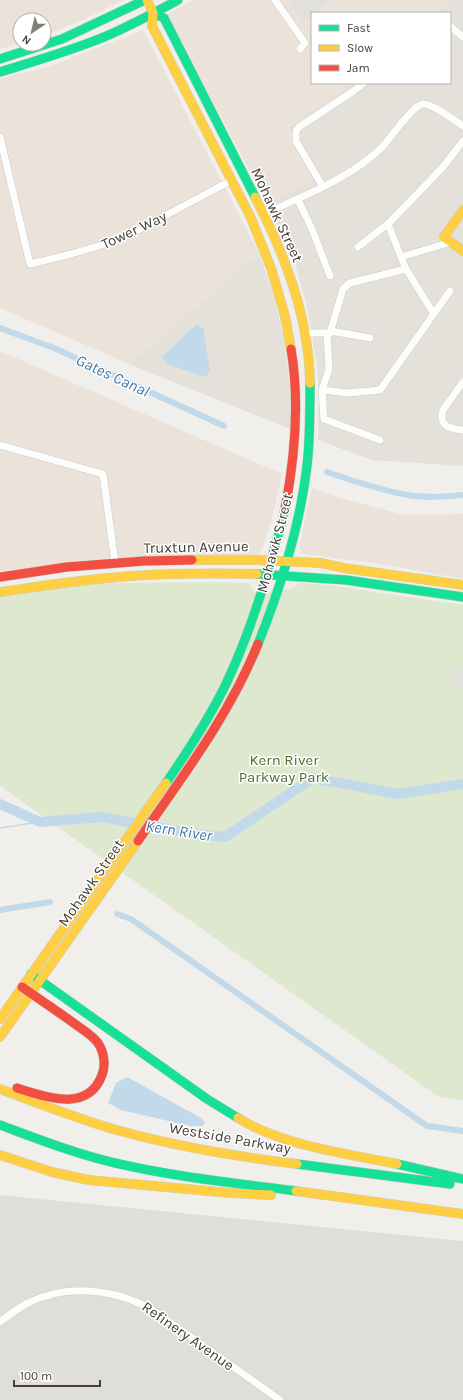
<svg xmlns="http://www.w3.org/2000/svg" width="463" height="1400" font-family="Karla,sans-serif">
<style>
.residential{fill:#e4e1da}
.commercial{fill:#ebe3d9}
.industrial{fill:#e0deda}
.green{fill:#dee8ce}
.parking{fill:#e2e0dc}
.water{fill:#c1d9e9}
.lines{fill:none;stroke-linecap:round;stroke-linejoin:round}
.stream{stroke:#c1d9e9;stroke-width:1.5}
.canal{stroke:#c1d9e9;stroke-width:6}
.river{stroke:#c1d9e9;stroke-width:10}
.street-casing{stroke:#cdcbc7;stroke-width:8}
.fast-casing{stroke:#cfccc3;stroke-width:10}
.slow-casing{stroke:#cfccc3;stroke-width:10}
.jam-casing{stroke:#cfccc3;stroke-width:10}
.street{stroke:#fdfdfc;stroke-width:7}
.fast{stroke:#16e098;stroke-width:9}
.slow{stroke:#ffcf43;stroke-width:9}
.jam{stroke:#f24e42;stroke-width:9}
.labels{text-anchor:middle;stroke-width:3;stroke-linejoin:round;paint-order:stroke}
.street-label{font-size:15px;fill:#464039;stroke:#fff}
.park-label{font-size:15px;fill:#4a7132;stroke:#fff}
.water-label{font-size:16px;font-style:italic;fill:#3e7aa5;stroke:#fff}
</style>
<rect width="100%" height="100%" fill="#f1efeb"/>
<path class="residential" d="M451,0H463V466L372,460L318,440L319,397L317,367L308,311L297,270L289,249L267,203L314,178L287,127L354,83H450V13H438Z
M259,253L275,300L286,348L290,391V429L129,364Z"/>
<path class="commercial" d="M0,0H124L81,21L44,36V20H20V43L0,49Z
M193,0H451L438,13H312V83H354L288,127L314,178L267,203L166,15Z
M143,30L259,253L129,364L0,308V78L45,68Z
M0,351L282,474L271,522L261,552L256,556L98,559L0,571Z
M312,487L336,497L405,515L463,514V579L381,564L303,554L299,547Z"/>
<path class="industrial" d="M0,1195L463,1241V1400H0Z"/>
<path class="green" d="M216,582L249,583L255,592L291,589L300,583L329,585L463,605V1101L439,1097L0,786V596L72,586L111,583Z"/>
<path class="parking" d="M287,0H330L315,13H312V15L304,22Z
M456,666L463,667V685L452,683Z"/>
<path class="water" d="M196,325L203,328L210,371L205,377L167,364L162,357Z
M127,1077L201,1118L205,1122L203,1126H190L121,1110L108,1103L116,1083Z"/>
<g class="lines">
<path class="stream" d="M0,828L40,822"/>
<path class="canal" d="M0,328L54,348L224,426
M327,472C353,481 380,490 407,495C425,498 445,497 463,495
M0,910L50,902
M117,914L131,919L427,1126L463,1131"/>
<path class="river" d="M0,804L40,822L102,817L188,833L225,837L313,778L398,794L463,784"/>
<defs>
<path id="street" d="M275,0L305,43L300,49
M450,26L463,37
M0,137L30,264C64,256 97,248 129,235L232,180
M323,187L296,141V131L299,127L352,92L364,83
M298,200L312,229L330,276
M263,214C301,198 356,175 384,145C392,136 413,105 423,104C432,103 455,121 463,126
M388,224L401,257L451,242
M358,247L390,222L443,167L463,141
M401,257L406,269L434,314
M331,331L370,338
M305,333H330L343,289L350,283L406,269
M327,334L329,369L322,390L324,419L380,440
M463,382L443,410C438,426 450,429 463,430
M322,390L348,393L380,390L450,291
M0,445L103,474L115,563
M0,1322C9,1315 18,1308 28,1303C67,1283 117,1289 154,1311L280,1400"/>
<path id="fast" d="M153,13L164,18L255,197
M0,59L62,39L145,0
M0,72C35,61 70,51 104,37C130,26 154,13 178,0
M257,574L346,580L463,597
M258,644C282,584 302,520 308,456C310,431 310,407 310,383
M166,783C188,751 209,719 226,684C252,629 270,569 285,509
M31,974L207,1099L238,1118
M0,1125C38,1139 76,1154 115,1163C175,1177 235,1183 296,1191
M297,1164L450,1184
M397,1164L463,1179"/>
<path id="slow" d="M147,0L153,13L152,26L251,218L271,268L285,316L291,349
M255,197C285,255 309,317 310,383
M463,210L444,237L463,251
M192,560H258L321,563L344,568L463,585
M0,592C36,587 72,581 108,578C158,573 208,573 257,574
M0,1019L166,783
M0,1037L138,841
M0,1089C34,1102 68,1115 103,1126C166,1145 232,1156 297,1164
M238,1118C283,1146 345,1153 397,1164
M0,1155L52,1172L89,1180L230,1193L271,1195
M296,1191L463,1214"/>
<path id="jam" d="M285,509C295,457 300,402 291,349
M0,577L67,567L144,561L192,560
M138,841C182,777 229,716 258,644
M17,1088C46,1097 88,1113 102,1075C106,1065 104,1052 98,1043C92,1035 83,1030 75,1024C57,1011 39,999 22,987"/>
</defs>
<use href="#street" class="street-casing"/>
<use href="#fast" class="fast-casing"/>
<use href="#slow" class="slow-casing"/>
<use href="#jam" class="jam-casing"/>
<use href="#street" class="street"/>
<use href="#fast" class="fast"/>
<use href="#slow" class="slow"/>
<use href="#jam" class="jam"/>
</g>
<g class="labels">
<g class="street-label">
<text transform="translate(277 215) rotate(65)" y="5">Mohawk Street</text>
<text transform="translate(134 230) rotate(-25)" y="5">Tower Way</text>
<text transform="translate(275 543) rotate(-75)" y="5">Mohawk Street</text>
<text transform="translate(196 547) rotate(-1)" y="5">Truxtun Avenue</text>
<text transform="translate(91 883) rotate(-55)" y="5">Mohawk Street</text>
<text transform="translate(230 1138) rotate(10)" y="5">Westside Parkway</text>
<text transform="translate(188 1336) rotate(35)" y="5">Refinery Avenue</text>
</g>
<g class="park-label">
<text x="284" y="765">Kern River<tspan x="284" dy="17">Parkway Park</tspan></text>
</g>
<g class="water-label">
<text transform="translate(113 375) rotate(25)" y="6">Gates Canal</text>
<text transform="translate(179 830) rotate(9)" y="6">Kern River</text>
</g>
</g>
<rect x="311" y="12" width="140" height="72" fill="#ffffff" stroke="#b5b3b0"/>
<rect x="319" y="25" width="20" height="6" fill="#16e098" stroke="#b5b3b0"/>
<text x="347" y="32" font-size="12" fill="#464039">Fast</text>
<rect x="319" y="45" width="20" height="6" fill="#ffcf43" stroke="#b5b3b0"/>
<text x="347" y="52" font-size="12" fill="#464039">Slow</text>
<rect x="319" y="65" width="20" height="6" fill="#f24e42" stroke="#b5b3b0"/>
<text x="347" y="72" font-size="12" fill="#464039">Jam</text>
<g transform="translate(32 32) rotate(215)"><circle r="19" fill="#ffffff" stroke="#b5b3b0"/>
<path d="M0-3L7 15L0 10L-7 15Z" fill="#827d77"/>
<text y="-6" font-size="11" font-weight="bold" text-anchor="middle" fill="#464039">N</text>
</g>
<path d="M14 1380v6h86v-6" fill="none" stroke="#464039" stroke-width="2"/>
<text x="20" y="1380" font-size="12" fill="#464039" stroke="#ffffff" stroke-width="3" paint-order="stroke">100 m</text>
</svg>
